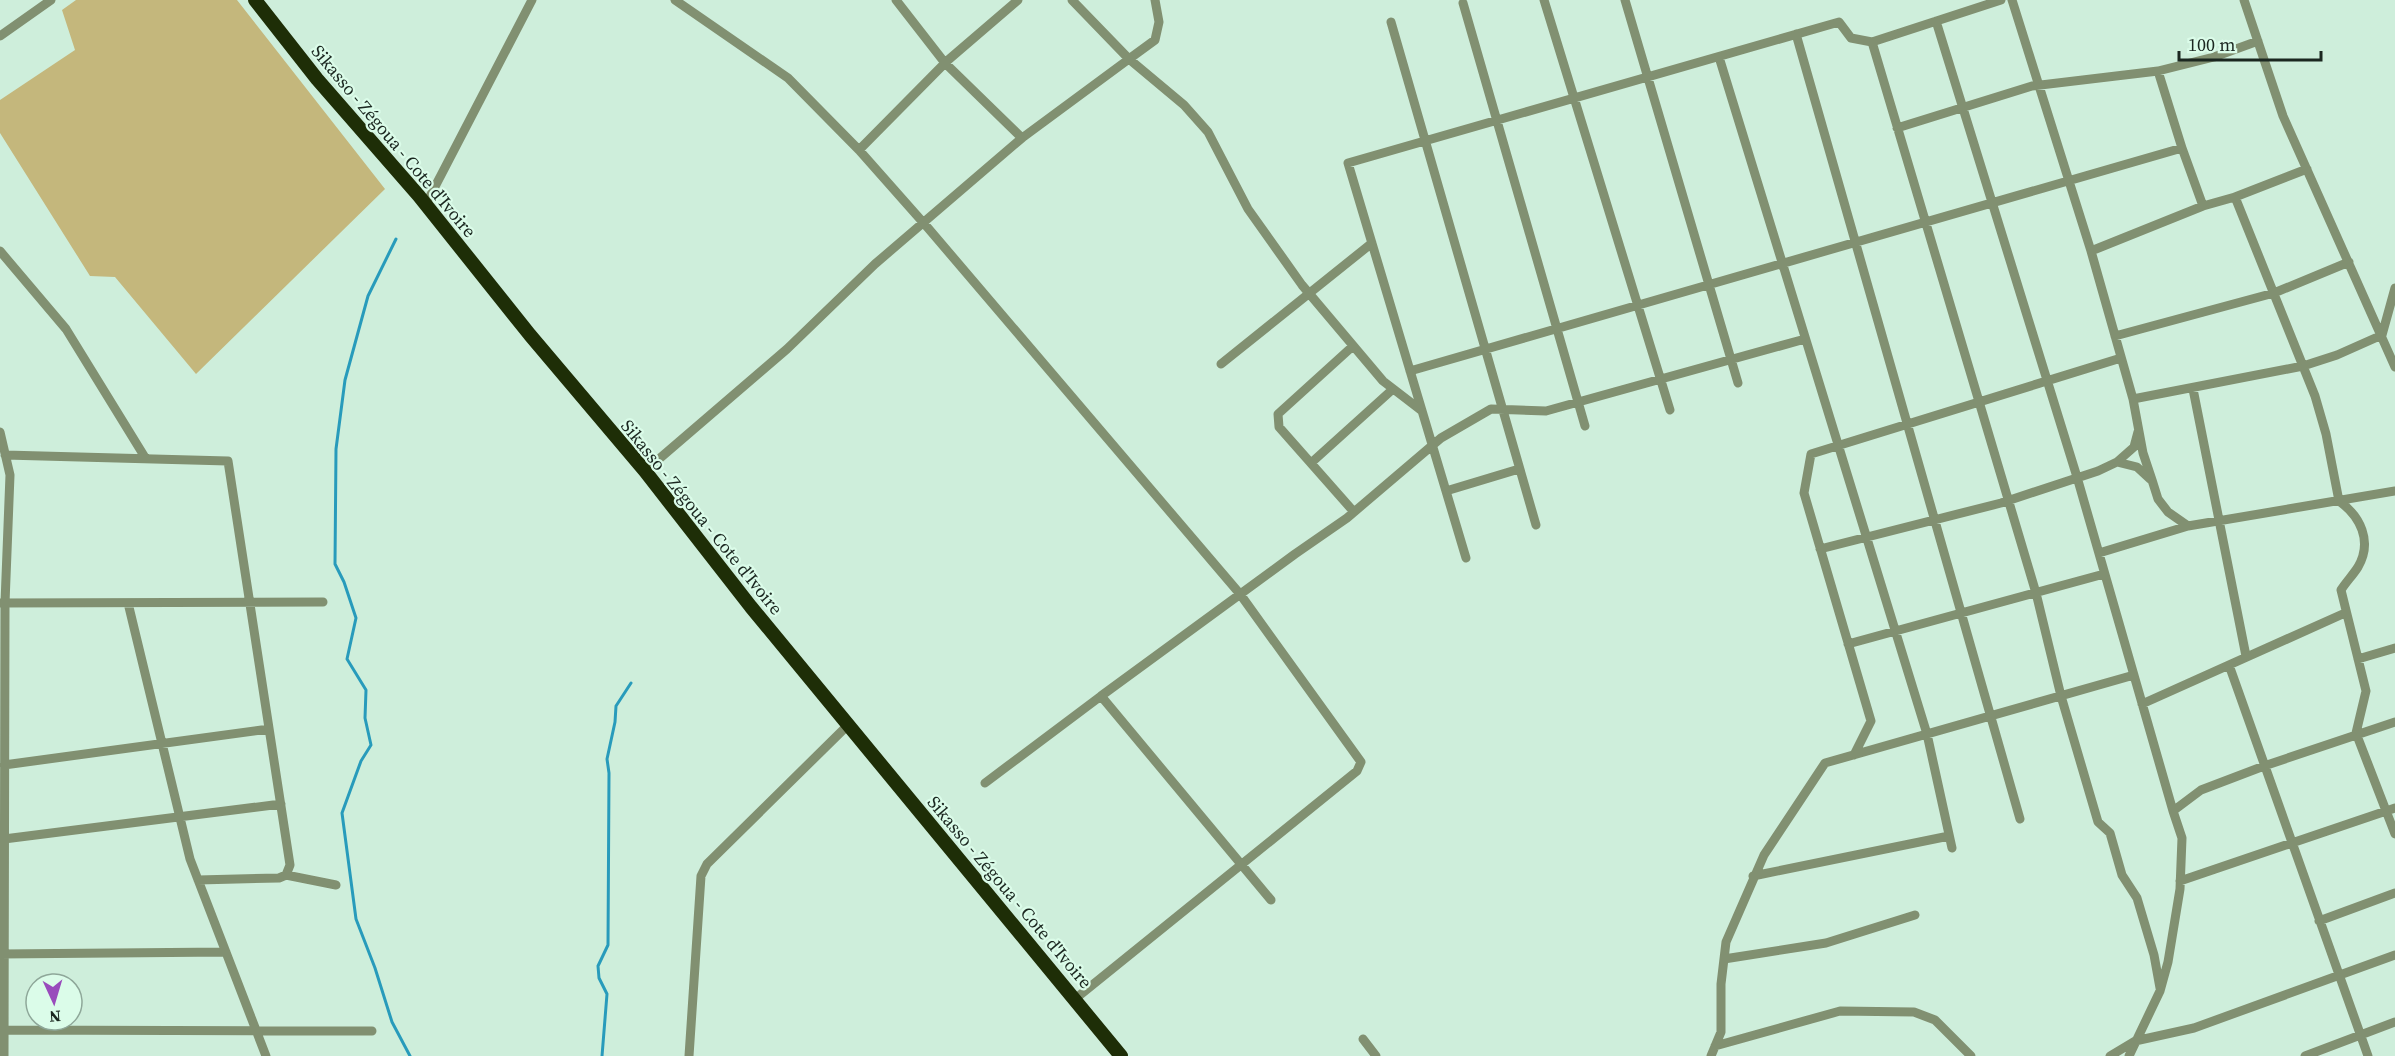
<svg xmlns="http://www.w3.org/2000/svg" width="2395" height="1056" viewBox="0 0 2395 1056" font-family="'Source Serif 4',serif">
<rect width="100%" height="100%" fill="#ceeedb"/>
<path fill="#c4b77c" d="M76 0H237L385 189 196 374 115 277 90 276 0 133V100L75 50 62 10Z"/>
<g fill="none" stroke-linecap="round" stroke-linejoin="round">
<path stroke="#289bbb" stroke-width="3" d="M396 239 368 296 345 380 336 449 335 564 344 582 356 618 347 659 366 690 365 718 371 745 361 761 342 813 356 919 375 968 392 1022 410 1056
M602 1056 607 994 599 978 598 966 608 945 609 773 607 759 615 722 616 706 631 683"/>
<path stroke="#819071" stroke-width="9" d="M675 0 788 78 859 150 928 228 1240 594 1361 762 1357 771 1075 999
M896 0 945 63 1022 138
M1072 0 1129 59 1155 40 1159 22 1155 0
M1544 0 1670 410
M1625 0 1738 383
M2012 0 2091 251 2133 399 2143 453 2152 480 2158 499 2168 512 2188 526
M2244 0 2283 116 2395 367
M1463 3 1585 426
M1936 21 2077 477 2173 811 2182 838 2180 889 2168 962 2160 991 2129 1056
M1391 22 1536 525
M1796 34 2020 819
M0 36 51 0
M1872 42 2036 593 2061 696 2098 822 2110 833 2122 875 2137 898 2154 955 2160 988
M1719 57 1927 734 1952 848
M1897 128 2032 86 2158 71
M2182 148 2203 206 2235 197 2315 396 2326 434 2339 501C2360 516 2373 541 2358 567 2353 575 2346 582 2341 590L2366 691 2356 733 2395 834
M859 150 947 61 1018 0
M2235 197 2307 169
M426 204 532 0
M0 251 66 329 146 459
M2091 251 2203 206
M2115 336 2274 293 2349 262
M1353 346 1278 414 1279 427 1354 512
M1221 364 1372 243
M1410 371 2182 148 2158 71 2214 57 2258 41
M2193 389 2246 656
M2133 399 2303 366 2337 355 2382 335 2395 288
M0 432 10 475 5 603 4 1056
M5 455 228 461 290 865 286 875
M2117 462 2137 467 2150 479
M1311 463 1393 389
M645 471 787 349 875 264 1022 138 1129 59 1184 105 1208 132 1248 209 1302 285 1383 381 1422 411
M1446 491 1519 469
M1820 549 2001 503 2098 471 2117 462 2134 447 2138 432
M2099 553 2188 526 2395 491
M1466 558 1348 163 1839 22 1851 38 1872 42 2001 0
M1 603 323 602
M128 603 190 859 266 1056
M1848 644 2104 574
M2358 659 2395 648
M2229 665 2368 1056
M2142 704 2345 613
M1854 755 1871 721 1804 493 1811 454 2121 358
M4 765 269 729
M985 783 1101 696
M2173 811 2201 790 2264 766 2395 722
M4 839 281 804
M1753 876 1949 836
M198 880 279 878 286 875 336 885
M2180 881 2395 808
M1271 900 1101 696 1295 554 1347 518 1441 438 1491 409 1546 411 1805 339
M2319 921 2395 893
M0 954 226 952
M1724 959 1826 943 1915 915
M0 1030 372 1031
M1363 1039 1376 1056
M1715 1046 1840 1011 1914 1012 1935 1020 1971 1056
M689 1056 701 876 707 864 848 725
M1711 1056 1721 1032V984L1726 942 1764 855 1825 763 2134 675
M2110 1056 2135 1041 2194 1028 2395 955
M2305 1056 2395 1022"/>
<path stroke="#1e2e07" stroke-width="14" d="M255 0 317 79 419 196 530 335 645 471 751 607 1121 1056"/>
</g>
<g text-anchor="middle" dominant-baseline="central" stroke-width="4.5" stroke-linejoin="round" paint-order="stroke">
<g font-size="18" fill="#1b2720" stroke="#dbfce9">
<text transform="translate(394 141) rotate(50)">Sikasso - Zégoua - Cote d'Ivoire</text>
<text transform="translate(702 517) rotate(51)">Sikasso - Zégoua - Cote d'Ivoire</text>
<text transform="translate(1010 892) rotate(50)">Sikasso - Zégoua - Cote d'Ivoire</text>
</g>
</g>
<g transform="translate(54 1002) rotate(176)"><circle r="28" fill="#dbfce9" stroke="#8ea799" stroke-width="1.5"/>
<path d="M0-4.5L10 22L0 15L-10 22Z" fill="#994bbc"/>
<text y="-9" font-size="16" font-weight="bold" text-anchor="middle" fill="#1b2720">N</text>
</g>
<path d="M2179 51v9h142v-9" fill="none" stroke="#1b2720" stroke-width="3"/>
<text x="2188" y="51" font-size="18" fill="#1b2720" stroke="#dbfce9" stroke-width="4.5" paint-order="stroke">100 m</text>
</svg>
